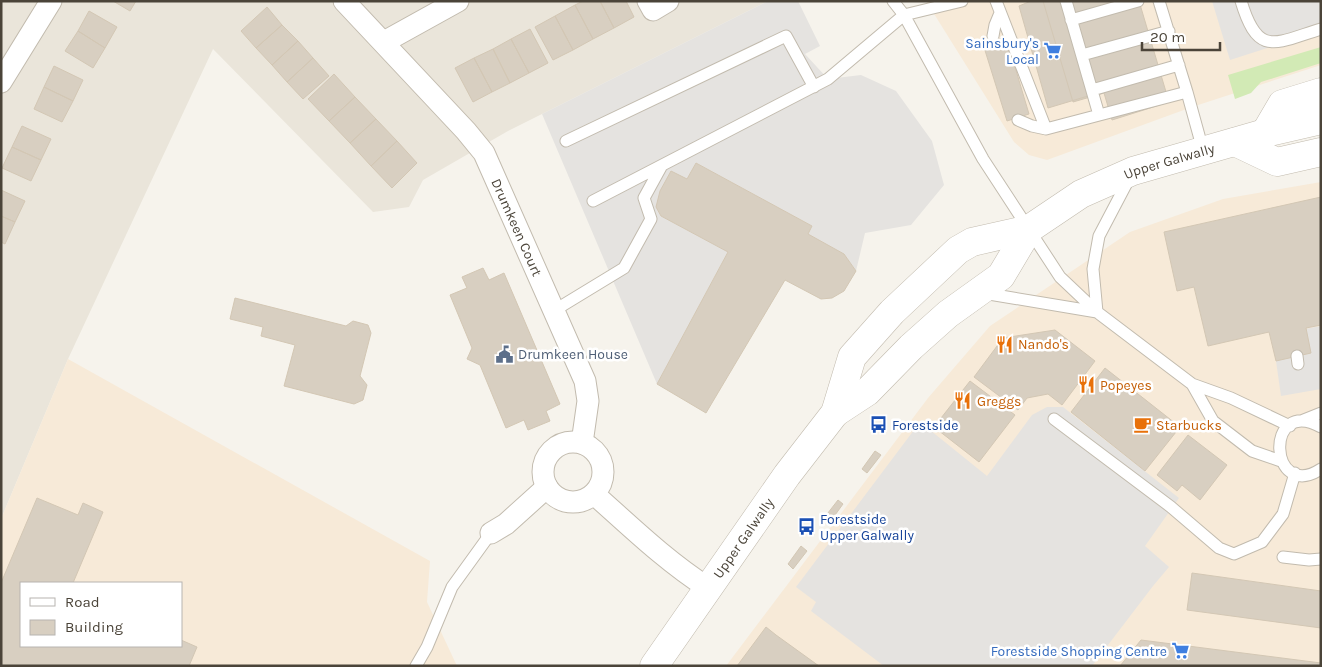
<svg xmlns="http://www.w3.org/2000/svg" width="1322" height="667" viewBox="0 0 1322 667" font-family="Karla,sans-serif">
<rect width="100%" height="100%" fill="#f6f3ec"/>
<path fill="#eae5da" d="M1 1H768L508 131 423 180 409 207 373 212 213 49 68 359 1 519Z"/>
<path fill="#f7ead8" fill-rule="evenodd" d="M926 1H1321V65L1192 107 1047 160 1029 155 1014 142Z
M1321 182V666H726L928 398 990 326 1130 232 1223 199Z
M68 359 430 561 427 602 457 666H1V519ZM21 583H181V646H21Z"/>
<path fill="#d2eab5" d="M1321 47V63L1261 82 1251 93 1235 99 1228 75Z"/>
<path fill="#e5e3e0" d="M768 1H798L820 46 805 54 828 79 861 75 896 91 932 141 944 185 911 225 865 233 856 271 844 254 808 234 812 226 696 163 687 179 656 207 661 216 728 252 657 384 542 114Z
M1212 1H1321V31L1230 60Z
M1321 326V389L1281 396 1276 361 1311 353 1305 329Z
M1047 407H1063L1179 498 1145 546 1169 567 1153 586 1092 666H884L811 611 816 602 796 587 920 422 987 476 1032 415Z"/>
<path fill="#d8cfc1" stroke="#d3c7b4" d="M113 1H136L130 11Z
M583 1H600L614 28 593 39 575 5Z
M600 1H626L634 17 614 28Z
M1031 1H1061L1088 96 1048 108 1019 6Z
M1043 1H1139L1169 102 1112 120 1104 93 1073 102Z
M575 5 593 39 573 50 555 16Z
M267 7 282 25 256 48 241 31Z
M89 11 117 27 105 48 78 31Z
M555 16 573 50 553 60 535 27Z
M282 25 298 41 272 65 256 48Z
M530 29 548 63 529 73 511 39Z
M78 31 105 48 93 68 65 51Z
M1006 37 1029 114 1007 121 983 44Z
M511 39 529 73 510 83 493 49Z
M298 41 313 58 287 82 272 65Z
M493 49 510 83 492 92 474 58Z
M313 58 329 76 303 99 287 82Z
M474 58 492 92 473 102 455 68Z
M54 66 83 80 73 101 44 87Z
M334 74 355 97 329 121 308 99Z
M44 87 73 101 62 122 34 109Z
M355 97 376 119 350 143 329 121Z
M376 119 397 141 371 166 350 143Z
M22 126 51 139 41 160 12 147Z
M397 141 417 163 392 188 371 166Z
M12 147 41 160 31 181 2 168Z
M696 163 812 226 808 234 844 254 856 271 844 291 832 298 821 299 785 280 706 413 657 384 728 252 661 216 656 207 660 191 671 171 687 179Z
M1 190 25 201 15 222 1 216Z
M1321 197V325L1306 328 1311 353 1276 361 1269 332 1208 346 1194 287 1177 291 1164 232Z
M1 216 15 222 5 244 1 242Z
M483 268 489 280 504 273 560 404 546 411 550 421 528 430 524 420 506 428 480 365 467 359 472 348 450 295 467 288 462 277Z
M235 298 346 326 353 321 368 325 371 333 360 376 367 385 363 400 354 404 284 386 295 345 261 336 263 327 230 319Z
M1055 330 1095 361 1062 405 1048 394 1027 398 1018 410 974 377 1003 338Z
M1105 368 1180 427 1145 471 1071 412Z
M970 381 1015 415 979 462 934 427Z
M1188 435 1227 465 1200 500 1182 485 1177 491 1157 475Z
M875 451 881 455 867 473 862 469Z
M37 498 78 515 83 503 103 512 73 583H21V646H181V640L197 647 189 666H1V583Z
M838 500 843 504 830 522 824 518Z
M801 546 807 551 793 569 788 564Z
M1192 573 1321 591V628L1187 610Z
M766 627 776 635 819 666H737Z
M1141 640 1321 663V666H1120Z"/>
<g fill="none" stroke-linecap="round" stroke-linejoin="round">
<defs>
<path id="service" d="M893 1 904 15 983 159 1060 277 1097 312 1192 384 1231 398 1290 426
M996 1 1046 129 1187 92 1159 1
M1066 1 1099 115
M1241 1C1258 58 1275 43 1321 29
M1071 20 1138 1
M993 36 995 25 1000 13
M1082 55 1169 31
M1092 90 1179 65
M1187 92 1203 150
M1018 120 1032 126 1046 129
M566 141 786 36 814 87
M593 201 828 79 904 15 962 1
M983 293 1097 312
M555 310 624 268 651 219 644 198 661 167
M1097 312 1093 269 1099 236 1130 177
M1297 356 1298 364
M1192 384 1213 421 1252 451 1281 461
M1054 419 1171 507 1219 548 1234 554 1262 542 1283 514 1295 473
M1301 421 1321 413
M1321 427C1263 395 1269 503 1321 469
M1283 557 1309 560 1321 559
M416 666 427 647 452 587 491 533"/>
<g id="minor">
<path id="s1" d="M344 1 466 131 484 153 585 381 588 401 582 443"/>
<path d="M648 1 653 10 668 1"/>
<path d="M384 42 458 1"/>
<path d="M1 82 51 1"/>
<circle cx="573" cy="472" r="30"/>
<path d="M594 494C631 527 666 561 708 588"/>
<path d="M491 533 506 524 547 487"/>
</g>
<g id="tertiary">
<path d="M1265 133 1282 104 1321 92"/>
<path d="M1235 142 1277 162 1321 152"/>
<path d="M835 413 867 392 911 347 948 314 1001 276 1029 229"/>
<path id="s2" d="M654 666 787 475 835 413 852 357 892 312 958 250 972 242 1029 229 1081 194 1133 171 1265 133 1321 120"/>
</g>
</defs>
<use href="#service" stroke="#c2bbae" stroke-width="13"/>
<use href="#minor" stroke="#c2bbae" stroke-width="23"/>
<use href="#tertiary" stroke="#c2bbae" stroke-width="29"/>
<use href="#service" stroke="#fff" stroke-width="11"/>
<use href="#minor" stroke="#fff" stroke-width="21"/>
<use href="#tertiary" stroke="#fff" stroke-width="28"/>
</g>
<defs>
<symbol id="supermarket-bare" viewBox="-9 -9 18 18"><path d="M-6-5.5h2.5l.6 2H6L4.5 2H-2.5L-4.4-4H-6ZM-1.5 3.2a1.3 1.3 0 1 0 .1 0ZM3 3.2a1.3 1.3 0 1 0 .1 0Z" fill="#3f7fe0" stroke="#fff" stroke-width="2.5" paint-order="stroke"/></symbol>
<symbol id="restaurant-bare" viewBox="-9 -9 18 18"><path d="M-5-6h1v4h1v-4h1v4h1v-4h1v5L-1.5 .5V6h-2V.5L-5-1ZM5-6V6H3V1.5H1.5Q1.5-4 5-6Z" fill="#e8710a" stroke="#fff" stroke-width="2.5" paint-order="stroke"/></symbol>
<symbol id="civic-bare" viewBox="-9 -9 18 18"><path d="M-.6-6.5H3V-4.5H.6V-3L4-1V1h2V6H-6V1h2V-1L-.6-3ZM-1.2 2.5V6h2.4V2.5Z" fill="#5c6f8a" stroke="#fff" stroke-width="2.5" paint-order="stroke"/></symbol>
<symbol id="bus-bare" viewBox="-9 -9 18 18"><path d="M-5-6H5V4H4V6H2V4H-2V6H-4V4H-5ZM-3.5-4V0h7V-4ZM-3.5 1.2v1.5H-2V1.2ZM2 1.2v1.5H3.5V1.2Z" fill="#1a4fb4" stroke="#fff" stroke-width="2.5" paint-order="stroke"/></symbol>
<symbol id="cafe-bare" viewBox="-9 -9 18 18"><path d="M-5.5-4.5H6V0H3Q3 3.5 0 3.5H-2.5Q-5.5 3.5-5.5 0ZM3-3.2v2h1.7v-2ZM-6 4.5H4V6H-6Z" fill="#e8710a" stroke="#fff" stroke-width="2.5" paint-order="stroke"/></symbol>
</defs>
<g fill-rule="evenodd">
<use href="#supermarket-bare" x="1040" y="38" width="25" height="25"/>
<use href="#restaurant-bare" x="992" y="332" width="25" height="25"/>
<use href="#civic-bare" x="492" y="342" width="25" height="25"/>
<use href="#restaurant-bare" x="1074" y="372" width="25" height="25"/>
<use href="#restaurant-bare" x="950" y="388" width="25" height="25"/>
<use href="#bus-bare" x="866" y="412" width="25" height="25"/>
<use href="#cafe-bare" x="1130" y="412" width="25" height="25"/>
<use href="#bus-bare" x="794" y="514" width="25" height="25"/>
<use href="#supermarket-bare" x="1168" y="638" width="25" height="25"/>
</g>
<g text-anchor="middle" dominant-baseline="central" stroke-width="5" stroke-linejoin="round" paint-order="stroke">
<g font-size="14" fill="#366cbe" stroke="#fff" text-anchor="end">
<text x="1039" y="43">Sainsbury's<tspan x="1039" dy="16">Local</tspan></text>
<text x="1167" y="651">Forestside Shopping Centre</text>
</g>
<g font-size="14" fill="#4b4439" stroke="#fff">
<text stroke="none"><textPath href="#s2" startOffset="752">Upper Galwally</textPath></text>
<text stroke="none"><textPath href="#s1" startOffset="288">Drumkeen Court</textPath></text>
<text stroke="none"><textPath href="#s2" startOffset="156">Upper Galwally</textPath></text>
</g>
<g font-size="14" fill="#c56008" stroke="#fff" text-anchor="start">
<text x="1018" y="344">Nando's</text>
<text x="1100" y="385">Popeyes</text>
<text x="977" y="401">Greggs</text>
<text x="1156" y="425">Starbucks</text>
</g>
<g font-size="14" fill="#4e5e75" stroke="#fff" text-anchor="start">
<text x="518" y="354">Drumkeen House</text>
</g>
<g font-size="14" fill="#164399" stroke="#fff" text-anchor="start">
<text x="892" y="425">Forestside</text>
<text x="820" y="519">Forestside<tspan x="820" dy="16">Upper Galwally</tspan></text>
</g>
</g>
<rect width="1322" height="667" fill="none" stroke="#4b4439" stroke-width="5"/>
<rect x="20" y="582" width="162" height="65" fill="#ffffff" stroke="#b7b4b0"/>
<rect x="30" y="598" width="25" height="8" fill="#ffffff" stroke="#b7b4b0"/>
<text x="65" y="607" font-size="15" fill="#4b4439">Road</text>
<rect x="30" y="620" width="25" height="15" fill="#d8cfc1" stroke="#b7b4b0"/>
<text x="65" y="632" font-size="15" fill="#4b4439">Building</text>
<path d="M1142 42v8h78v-8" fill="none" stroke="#4b4439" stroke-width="2.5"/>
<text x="1150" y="42" font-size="15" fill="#4b4439" stroke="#ffffff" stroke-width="4" paint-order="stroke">20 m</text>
</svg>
